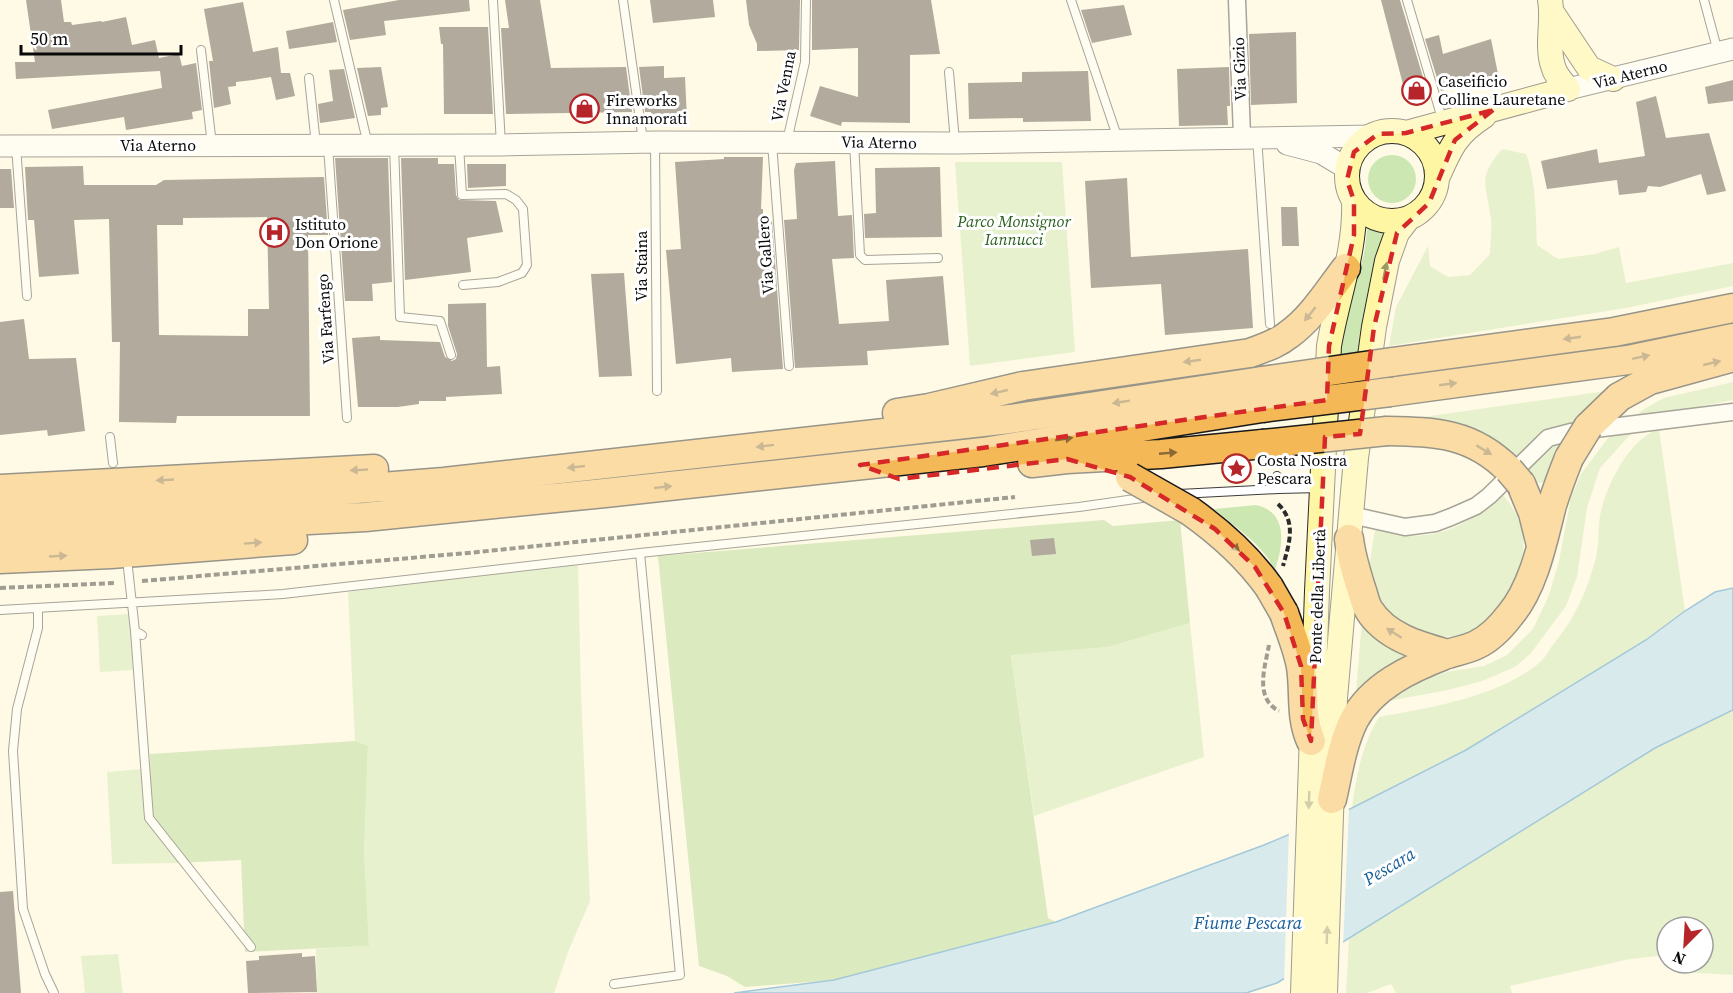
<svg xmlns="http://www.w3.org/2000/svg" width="1733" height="993" viewBox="0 0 1733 993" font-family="'Source Serif 4',serif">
<rect width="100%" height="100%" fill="#fffae6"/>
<path fill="#cde7b2" d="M1502 149 1526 154C1536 178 1536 219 1537 245L1558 259 1595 254 1619 247 1626 283 1733 263V286L1626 308 1389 346 1396 307 1428 246 1430 266 1448 277 1470 275 1490 254C1490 243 1492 231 1491 220 1487 185 1476 179 1502 149Z
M1368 179a24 24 0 1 1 48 0a24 24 0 1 1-48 0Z
M955 162H1062L1075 352 970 366Z
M1368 224 1379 230H1391L1382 245 1356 359 1340 361 1344 318 1364 254Z
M1733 382V400L1662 414 1629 436 1600 468 1587 508 1577 577 1566 606 1531 653 1515 667 1482 681 1448 690 1383 702 1414 682 1451 671 1484 666 1507 655 1533 629 1549 595 1559 561 1571 497 1581 474 1608 438 1644 409 1664 398Z
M1613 390 1564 440 1543 483 1525 482 1388 422Z
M1659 429 1685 611 1646 640 1466 750 1352 808C1356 776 1362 745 1379 717 1430 708 1497 697 1538 664 1544 659 1548 652 1552 646 1575 618 1587 592 1596 557 1600 541 1597 523 1602 507 1610 479 1630 439 1659 429Z
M1503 495C1534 530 1528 572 1499 607 1494 612 1490 620 1484 624 1458 644 1423 638 1398 620 1385 610 1374 602 1371 585 1367 567 1373 544 1376 525 1392 540 1427 537 1448 530 1468 523 1486 507 1503 495Z
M1256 505C1289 512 1283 546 1275 570 1263 545 1235 527 1214 509Z
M578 563 581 693 590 901 568 952 554 993H308L317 992 316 949 369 946 364 852 368 747 355 741 348 592Z
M130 614 133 670 100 672 97 616Z
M1362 620C1378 640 1393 652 1419 658L1355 704Z
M1190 623 1204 757 1034 816 1011 654 1108 647Z
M1733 710V975L1682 972 1679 963H1703V927H1667V955L1630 959 1510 986 1512 993H1396L1391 984 1367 993H1346L1349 939 1655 748Z
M141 769H150L152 821 177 863 112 864 107 772Z
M118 954 123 993H85L81 956Z"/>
<path fill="#b0d791" d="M1104 520 1113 526 1180 520 1190 623 1108 647 1011 655 1048 918 1056 922 834 980 745 987 727 976 699 966 658 556Z
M355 741 368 746 364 852 369 946 245 952 241 860 177 863 152 821 150 754Z"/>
<path fill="#acd8f5" stroke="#348ccb" stroke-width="1.5" d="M1733 588V710L1655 748 1277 983 1246 993H734L834 980 1056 922 1264 845 1352 808 1466 750 1646 640 1685 611 1715 592Z"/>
<path fill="#fffae6" d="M1349 806 1343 946 1284 983 1289 831Z"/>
<path fill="#524b46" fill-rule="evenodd" d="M26 0H61L64 22H71L72 25 101 21 102 22 126 17 132 45 155 40 159 58 179 54 182 66 196 63 202 110 192 112 193 119 126 130 124 117 52 129 48 110 162 88 160 71 16 79 15 62H35Z
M399 0H469L470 11 384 21 386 35 350 40 343 10Z
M505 0H540L551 68 626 67 632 112 506 114 501 28H509Z
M650 0H713L715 17 653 23Z
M746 0H800L799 50 757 51V44L749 25Z
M812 0H931L940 54 910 55V123L842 122 841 126 810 116 820 86 858 97V48L812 50Z
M1381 0H1400L1428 94 1406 96Z
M243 2 253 52 278 47 281 73H290L295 96 276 100 271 77 253 80 236 82V86L228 87 231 104 214 108 209 61H213L204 9Z
M1124 5 1132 35 1092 43 1081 10Z
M333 22 337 42 289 49 286 31Z
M439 27H488L493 114H444L443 44H441Z
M1296 32 1297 103 1251 105 1249 34Z
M1439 35 1443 54 1491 39 1498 74 1441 91 1425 39Z
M664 66V78L685 77 687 119 651 121V112H645L639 67Z
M381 67 388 107 381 108V115L368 116 357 68Z
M1229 67 1230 106H1227L1228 125 1179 126 1177 69Z
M344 69 355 118 320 123 318 104 333 101 329 70Z
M1088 71 1091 121 1023 122V118L969 119 968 83 1022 82V72Z
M1733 80V101L1708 104 1705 87Z
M1656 96 1666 138 1709 133 1726 191 1707 195 1701 174 1660 187 1648 186 1646 192 1619 195 1617 180 1547 189 1541 161 1597 149 1599 163 1645 156 1636 102Z
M724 157H763L761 209H763V222L772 221 783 369 732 372 731 358 676 364 666 250 681 249 675 162 724 159Z
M335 158H388L392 282 372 284 373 301H345Z
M401 158H438V164H454L456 195 459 200 496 201 503 232 467 238 471 272 405 280Z
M835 161 838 216 852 215 854 258 832 259 839 324 889 321 886 280 943 276 949 345 867 351 868 365 795 368 784 220 797 219 794 170 796 163Z
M467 164H506V186L468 188Z
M83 166 84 185H156L164 180 324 177 328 235H308L310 416H177L176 423 119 422 120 342H112L109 219 74 220 79 274 39 277 34 220H28L25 167ZM267 217 269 309H248V336L159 335 157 225H183V218Z
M940 167 942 237 865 238 864 214 876 213 875 168Z
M0 169H11L14 208H0Z
M1127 178 1131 257 1248 249 1253 328 1165 335 1161 284 1091 288 1085 181Z
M1281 207H1297L1299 246H1282Z
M624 273 632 376 599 377 591 274Z
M486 303 487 367 500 366 502 394 446 397V401H419V404L398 407H358L352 338 380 336V340L440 342 445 357 452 361 456 359 457 354 448 326V304Z
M24 319 29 359 76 358 85 431 48 436 47 430 0 435V322Z
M1054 538 1056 554 1032 556 1030 540Z
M13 891 21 993H0V892Z
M302 953V957L315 956 317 992 248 993 246 961 259 960V956Z"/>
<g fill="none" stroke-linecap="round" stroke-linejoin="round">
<defs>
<path id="service" d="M334 0 368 145
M493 0 501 145
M623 0 643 141
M1071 0 1118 139
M1407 0 1443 122
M1704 0 1718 52
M201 50 212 145
M949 72 955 142
M309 78 316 145
M1257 137 1270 324
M787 141 805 62 806 0
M655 142 657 391
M854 142 860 255 865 260 938 258
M772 143 789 366
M394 145 400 317 440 321 451 355
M459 145 462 195 506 194 516 200 523 209 527 265 522 273 498 282 463 285
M16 146 27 296
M328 146 347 418
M110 437 113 463
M1277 476 1278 489 1321 488
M1179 494 1278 489
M128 568 135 631 142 635
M38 608V628L17 709 13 751 23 909 45 974 54 993
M0 610 283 594 640 553 1079 507 1149 497
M135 631 149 818 251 947
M614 984 680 975 640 553"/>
<path id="minor" d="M1237 0 1242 137
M1351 515 1405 527 1435 523 1451 517 1476 506 1489 496 1548 438 1571 432 1733 412"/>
<path id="tertiary" d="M1568 89 1733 49
M1287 144 1321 153 1348 169
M0 146 501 145 655 142 955 143 1373 136"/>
<path id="secondary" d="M1550 0C1554 21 1546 45 1553 66 1555 75 1562 82 1568 89
M1553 14 1589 68 1613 79
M1347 176a45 45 0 1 1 90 0a45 45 0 1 1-90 0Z
M1406 133 1568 89
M1438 176C1451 147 1456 134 1484 116
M1303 993 1317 591 1329 346C1337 298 1356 251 1354 201
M1325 993 1335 698 1356 458 1374 327 1387 261 1397 233 1407 220"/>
<path id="trunk" d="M1392 362 1614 332 1733 308
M1390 392 1628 360 1733 338
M897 413 929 408 1023 386 1250 353C1263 348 1277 344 1288 335 1312 318 1329 290 1346 268
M1588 427 1619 397 1650 380 1730 358 1733 356
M1387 431C1437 432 1472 433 1509 470
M1032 463 1067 459 1161 454 1263 444
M1521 484 1533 513 1541 545
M0 489 374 469
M1190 511C1221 533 1247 556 1269 587
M0 512 307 493 444 482 1010 419 1262 381
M0 537 365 517 605 493 983 452 1262 408
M1349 539C1351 556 1356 572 1361 588 1364 596 1365 604 1369 610 1386 637 1419 646 1448 654
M0 559 111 554 293 540
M1284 613C1290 631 1298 649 1301 667 1305 693 1300 717 1311 741
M1332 799C1338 773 1342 744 1354 720 1372 686 1411 668 1445 655 1455 651 1466 650 1476 645 1489 639 1501 627 1510 615 1534 587 1543 540 1552 505 1557 489 1563 473 1569 458"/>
</defs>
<use href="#service" stroke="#3c3c3c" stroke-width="10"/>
<use href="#minor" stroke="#3c3c3c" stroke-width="19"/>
<use href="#tertiary" stroke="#3c3c3c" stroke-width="23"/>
<use href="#secondary" stroke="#2b2b2b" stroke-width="26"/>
<use href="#trunk" stroke="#1a1a1a" stroke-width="31"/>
<path stroke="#2b2b2b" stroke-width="4" stroke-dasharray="6 3" stroke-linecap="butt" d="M1278 504C1297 522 1289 544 1283 566
M142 581 468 553 1015 497
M0 588 116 583
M1269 645C1265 667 1254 698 1279 711"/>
<use href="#service" stroke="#fff" stroke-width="8"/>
<use href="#minor" stroke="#fff" stroke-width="16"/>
<use href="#tertiary" stroke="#fff" stroke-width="21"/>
<use href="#secondary" stroke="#fef6a2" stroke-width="24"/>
<use href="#trunk" stroke="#f5b857" stroke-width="28"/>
<defs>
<path id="trunk-bridge" d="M1262 381 1392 362
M1262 408 1390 392
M1263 444 1387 431
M1569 458 1588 427
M1509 470 1521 484
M1130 477 1190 511
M1269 587 1284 613"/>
</defs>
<use href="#trunk-bridge" stroke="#1a1a1a" stroke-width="31" stroke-linecap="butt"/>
<use href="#trunk-bridge" stroke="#f5b857" stroke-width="28"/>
</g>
<defs><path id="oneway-solid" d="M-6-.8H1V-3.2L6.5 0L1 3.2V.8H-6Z" transform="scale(1.5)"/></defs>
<g fill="#9c9765">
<use href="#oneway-solid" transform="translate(1385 271) rotate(-79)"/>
<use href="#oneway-solid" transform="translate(1309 800) rotate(92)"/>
<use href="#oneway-solid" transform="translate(1327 935) rotate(-88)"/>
</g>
<g fill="#8b6934">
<use href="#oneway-solid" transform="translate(1310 314) rotate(129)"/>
<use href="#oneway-solid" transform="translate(1572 338) rotate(172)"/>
<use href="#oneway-solid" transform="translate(1641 357) rotate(-12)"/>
<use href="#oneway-solid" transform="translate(1192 361) rotate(172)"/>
<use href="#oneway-solid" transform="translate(1712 363) rotate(-13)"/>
<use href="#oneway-solid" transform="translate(1448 384) rotate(-8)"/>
<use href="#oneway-solid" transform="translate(999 392) rotate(167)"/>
<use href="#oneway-solid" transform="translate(1121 402) rotate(171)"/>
<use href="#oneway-solid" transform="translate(1064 439) rotate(-9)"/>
<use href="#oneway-solid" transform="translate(765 446) rotate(173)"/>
<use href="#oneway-solid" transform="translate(1484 450) rotate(31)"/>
<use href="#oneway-solid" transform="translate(1168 453) rotate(-5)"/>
<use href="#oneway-solid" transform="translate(576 467) rotate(174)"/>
<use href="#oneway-solid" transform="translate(359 470) rotate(177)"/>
<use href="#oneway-solid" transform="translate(165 480) rotate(177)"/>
<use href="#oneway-solid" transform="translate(663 487) rotate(-6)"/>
<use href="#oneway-solid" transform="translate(253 543) rotate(-4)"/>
<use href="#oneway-solid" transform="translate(1233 545) rotate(43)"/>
<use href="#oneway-solid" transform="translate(58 556) rotate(-3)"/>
<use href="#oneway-solid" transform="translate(1394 633) rotate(-148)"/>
</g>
<path d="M0 0H1733V993H0ZM1493 110 1455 140 1429 203 1397 233 1374 327 1360 434 1325 437 1311 741 1303 719 1301 666 1284 613 1255 567 1215 529 1130 477 1067 459 899 479 860 465 1327 400 1329 346 1354 235V201L1347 180 1354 152 1378 134 1406 133Z" fill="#fffae6" fill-opacity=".55" fill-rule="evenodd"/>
<path fill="none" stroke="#d62828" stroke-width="4.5" stroke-dasharray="12 8" stroke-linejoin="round" d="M1493 110 1455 140 1429 203 1397 233 1374 327 1360 434 1325 437 1311 741 1303 719 1301 666 1284 613 1255 567 1215 529 1130 477 1067 459 899 479 860 465 1327 400 1329 346 1354 235V201L1347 180 1354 152 1378 134 1406 133Z"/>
<defs>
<symbol id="shop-ring" viewBox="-11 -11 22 22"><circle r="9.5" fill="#fff" stroke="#b62529" stroke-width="1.5"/><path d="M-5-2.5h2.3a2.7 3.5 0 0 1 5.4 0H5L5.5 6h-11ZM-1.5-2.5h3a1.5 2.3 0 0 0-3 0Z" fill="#b62529"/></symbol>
<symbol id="hospital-ring" viewBox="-11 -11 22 22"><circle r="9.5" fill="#fff" stroke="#b62529" stroke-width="1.5"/><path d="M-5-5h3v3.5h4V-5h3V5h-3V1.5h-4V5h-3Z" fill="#b62529"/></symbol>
<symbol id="sight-ring" viewBox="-11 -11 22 22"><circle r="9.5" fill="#fff" stroke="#b62529" stroke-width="1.5"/><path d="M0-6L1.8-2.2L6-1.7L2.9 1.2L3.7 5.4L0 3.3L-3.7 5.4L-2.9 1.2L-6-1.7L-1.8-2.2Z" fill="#b62529"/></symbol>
</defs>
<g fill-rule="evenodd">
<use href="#shop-ring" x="1400" y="74" width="33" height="33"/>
<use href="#shop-ring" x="568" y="92" width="33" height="33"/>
<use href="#hospital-ring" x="258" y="216" width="33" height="33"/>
<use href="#sight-ring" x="1220" y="452" width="33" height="33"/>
</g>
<g text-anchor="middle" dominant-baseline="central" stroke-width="6" stroke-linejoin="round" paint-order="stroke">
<g font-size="16" fill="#090909" stroke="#fff">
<text transform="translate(1239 69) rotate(-92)">Via Gizio</text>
<text transform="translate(1630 74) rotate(-14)">Via Aterno</text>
<text transform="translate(783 86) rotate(-79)">Via Venna</text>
<text transform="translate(879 142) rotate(1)">Via Aterno</text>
<text x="158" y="145">Via Aterno</text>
<text transform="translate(765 255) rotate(-94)">Via Gallero</text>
<text transform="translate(641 266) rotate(-90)">Via Staina</text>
<text transform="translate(325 319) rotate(-94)">Via Farfengo</text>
<text transform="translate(1317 596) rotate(-88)">Ponte della Libertà</text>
</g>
<g font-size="16" fill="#090909" stroke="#fff" text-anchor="start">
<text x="1438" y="81">Caseificio<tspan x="1438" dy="18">Colline Lauretane</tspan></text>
<text x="606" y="100">Fireworks<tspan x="606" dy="18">Innamorati</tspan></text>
<text x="295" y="224">Istituto<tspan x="295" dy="18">Don Orione</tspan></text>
<text x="1257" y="460">Costa Nostra<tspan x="1257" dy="18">Pescara</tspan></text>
</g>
<g font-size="16" font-style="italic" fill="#295f1c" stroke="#fff">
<text x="1014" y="221">Parco Monsignor<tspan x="1014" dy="18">Iannucci</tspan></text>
</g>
<g font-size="18" font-style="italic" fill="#165d98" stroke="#fff">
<text transform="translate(1389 866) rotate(-31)">Pescara</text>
<text x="1248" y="922">Fiume Pescara</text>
</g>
</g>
<g transform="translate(1685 945) rotate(204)"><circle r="28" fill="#ffffff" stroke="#9d9d9d" stroke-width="1.5"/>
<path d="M0-4.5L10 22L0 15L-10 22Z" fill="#b62529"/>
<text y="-9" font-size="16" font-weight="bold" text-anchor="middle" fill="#090909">N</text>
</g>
<path d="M21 45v9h160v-9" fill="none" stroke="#090909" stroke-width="3"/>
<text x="30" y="45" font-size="18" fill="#090909" stroke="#ffffff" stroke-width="4.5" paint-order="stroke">50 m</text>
</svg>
